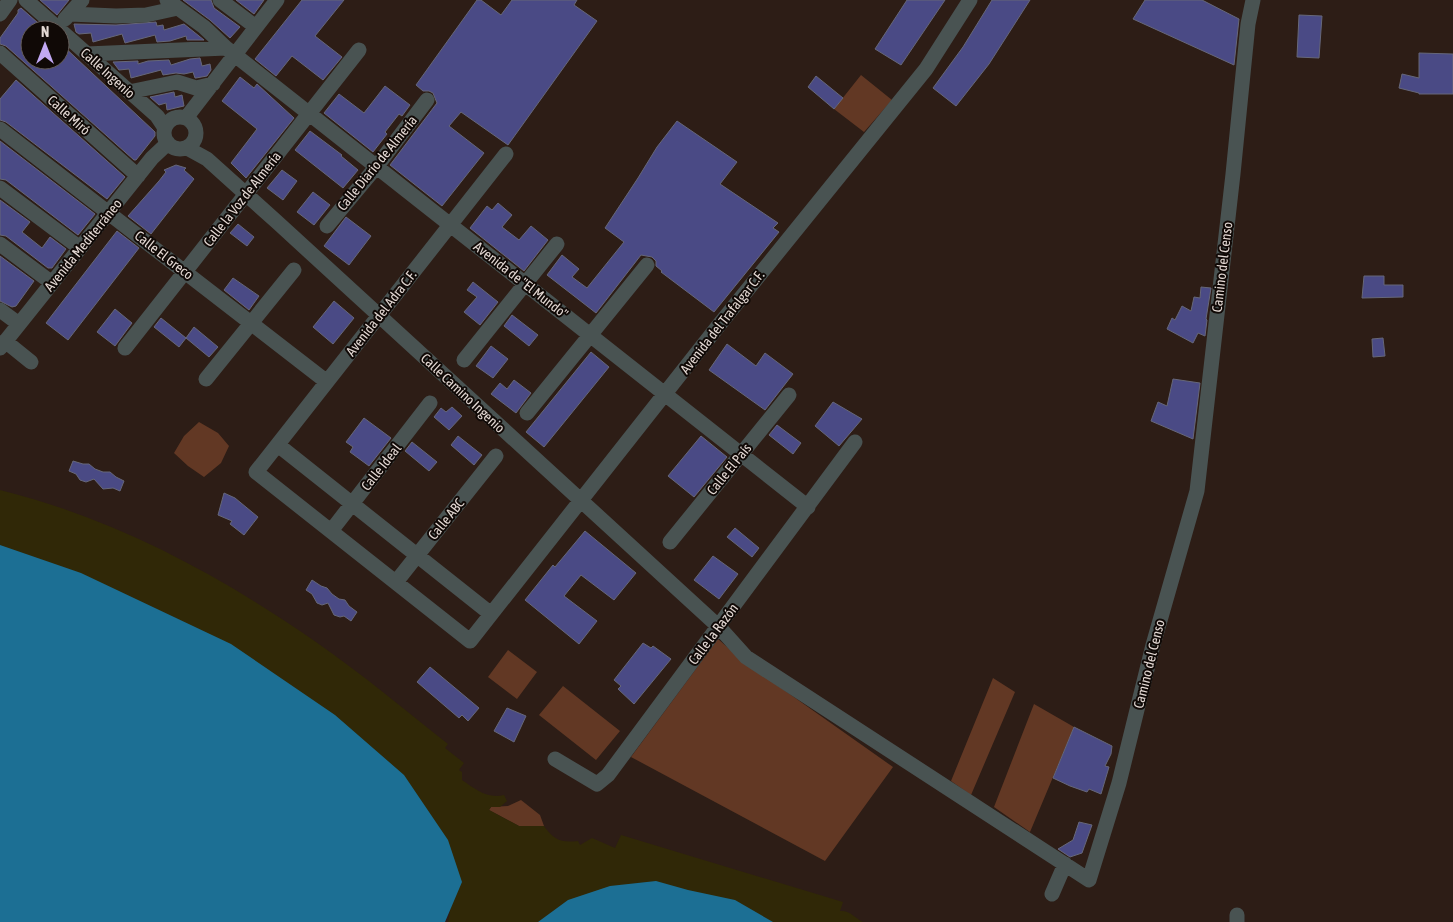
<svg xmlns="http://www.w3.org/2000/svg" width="1453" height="922" viewBox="0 0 1453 922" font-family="'Asap Condensed',sans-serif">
<rect width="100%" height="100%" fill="#2d1d16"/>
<path fill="#623824" d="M861 75 892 100 864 132 834 109Z
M199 422 218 433 229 446 221 463 204 477 188 466 174 453 184 436Z
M718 639 743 661 893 767 825 861 631 757Z
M508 650 537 672 517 699 488 677Z
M993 678 1015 692 971 795 951 781Z
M563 686 620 731 596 760 539 715Z
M1034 704 1074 727 1030 832 994 807Z
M521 800 540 815 544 826H519L489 810 491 807 508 806Z"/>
<path fill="#302807" d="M0 490C114 518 220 575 316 642 362 674 405 710 448 744L445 748 464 763 459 770 462 772V780C475 789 487 799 504 795L507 801 500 807H491L489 810 491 811 519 826H544C554 840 561 843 578 841L580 845 592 838 615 848 621 835 843 902 840 911C850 910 855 918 863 922H448L454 890 0 552Z"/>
<path fill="#1c6f94" d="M0 545 81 573 231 644 335 715 404 775 448 840 462 882 445 922H0Z
M656 881 688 890 735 900 773 922H538L568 900 610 886Z"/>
<path fill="#4a4a85" stroke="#666779" d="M40 0H69L57 15Z
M183 0H211L214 8 240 27 230 38 210 20Z
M236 0H264L254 14Z
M302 0H344L315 36 342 57 323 80 292 56 276 76 255 59Z
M477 0H481L501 15 512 0H577L574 5 597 21 508 145 461 112 449 126 484 153 442 206 390 165 437 103 433 93 429 91H423L416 85Z
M907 0H945L901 65 875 49Z
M992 0H1030L989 64 956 106 933 88 963 47Z
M1145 0H1202L1239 19 1234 65 1133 19Z
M21 8 46 30H30V60H60V43L155 132V136L136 160H134L6 46 0 44V38L18 13V10Z
M1299 15 1322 16 1319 58 1297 57Z
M156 22 157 26 163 25 164 30 184 24 204 40H187L186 36 170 41 157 42 155 35 125 43 122 34 93 42 91 33 79 34 76 32 74 24 116 25Z
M1419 53 1453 54V94H1419V93L1399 88 1402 74 1419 78Z
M200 58 202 66 210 64 211 70 207 76 196 78H195L193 72 184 74 176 73 163 75 161 70 131 78 129 69 119 70 113 62 138 61V64L148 61 169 60 171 65 190 59Z
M816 76 843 98 834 109 808 87Z
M240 77 254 88 257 84 294 118 246 178 231 163 257 129 222 101Z
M16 80 125 177 107 199 6 122 0 120V99Z
M385 86 410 105 402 116 399 114 385 132 387 134 373 152 324 113 339 94 364 113Z
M174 92 175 97 182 95 184 106 167 110 166 103 159 105 150 97Z
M677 121 737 162 720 184 778 223 773 228 779 232 714 312 661 272 662 271 656 266V261L652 257 641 255 596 313 547 275 562 255 579 269 572 277 587 288 624 242 605 228 638 178 657 147Z
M310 131 342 155 341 156 358 170 343 188 295 150Z
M0 141 95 214 78 235 6 180 0 179Z
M176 165 186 168 184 170 194 179 151 234 128 216 159 181 166 172 164 170Z
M282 170 297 181 283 200 267 188Z
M313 192 330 205 314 225 297 212Z
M0 200 30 222 22 232 42 248 50 237 66 249 52 268H48L6 236 0 235Z
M498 203 512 215 502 227 519 240 531 226 548 240 524 271 470 228 487 206 492 210Z
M346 217 371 236 349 265 324 246Z
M238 224 254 237 247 246 230 233Z
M117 231 139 248 68 340 46 323Z
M0 256 34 281 16 306 12 307 0 301Z
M1364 276H1384V285H1403V297L1362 298Z
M233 278 259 296 249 310 224 290Z
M473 282 498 302 480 325 464 312 477 297 467 290Z
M1201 287 1211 288 1206 319 1207 320 1205 336 1198 333 1193 343 1167 329 1172 318 1175 320 1182 306 1191 311 1194 297 1200 298Z
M334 301 354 318 333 344 313 327Z
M115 309 132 323 115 346 97 332Z
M512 315 538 335 529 346 504 326Z
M161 318 186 338 179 347 154 327Z
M194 327 218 347 209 357 186 338Z
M1383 338 1385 356 1373 357 1372 339Z
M727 344 756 366 765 353 793 374 765 410 709 370Z
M491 346 508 359 493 378 476 366Z
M591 352 609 367 544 447 526 432Z
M1173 379 1200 383 1193 439 1151 421 1158 402 1167 406Z
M514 380 531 393 516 413 491 394 500 383 507 389Z
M833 402 862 419 839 446 815 426Z
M452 407 462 416 449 430 434 417 441 408 446 412Z
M364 418 391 438 369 466 350 452 353 447 346 442Z
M777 425 801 443 793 454 769 435Z
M458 436 482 455 474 465 451 445Z
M701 436 727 457 694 497 668 476Z
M412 442 437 462 429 471 405 451Z
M73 461 83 464H89L95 469 103 472H110L116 477 124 481 120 491 113 488 103 489 94 479 86 482 80 480 76 474 69 471Z
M224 493 235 498 258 517 244 535 230 524 232 521 218 515Z
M735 528 759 548 752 557 727 537Z
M585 531 636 573 614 600 581 575 564 596 597 621 579 644 525 600 553 565 555 567Z
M713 556 738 574 719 599 694 580Z
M312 580 321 586 327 588 332 594 339 599 345 600 349 606 357 612 351 621 344 616 340 617 334 615 328 603 322 605 317 603 312 594 306 590Z
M643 643 651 648 653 646 671 659 634 704 618 689 621 686 614 680Z
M430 667 479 708 468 721 462 715 459 718 417 682Z
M507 708 526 716 514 742 494 731Z
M1074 727 1112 746 1111 754 1105 766 1109 767 1101 794 1089 789 1087 792 1070 786 1053 778Z
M1079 822 1092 825 1082 853 1070 857 1058 849 1073 840Z"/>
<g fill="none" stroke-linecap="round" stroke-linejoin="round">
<path stroke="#495352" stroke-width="15" d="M26 0 60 30
M167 0 204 27 226 48 808 507
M220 0 256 27
M0 14 10 0
M70 14 116 16 146 15 178 8
M65 19 82 0
M60 30 157 116 165 128
M0 53 138 176
M87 54 226 48
M129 92 177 82 196 88 213 84
M164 133a16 16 0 1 1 32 0a16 16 0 1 1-32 0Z
M186 118 277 0
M0 129 327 382
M187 148 207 159 277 222 719 627 746 657 1089 880 1119 783 1153 645 1197 491 1233 174 1248 24 1253 0
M506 154 256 472 470 641 719 325 926 69 970 0
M0 188 80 248
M327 226 377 166 427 100
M0 244 52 283
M0 310 19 324
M5 341 31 362
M0 348 152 158 168 143
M125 348 359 50
M464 360 557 244
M206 379 294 270
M527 413 647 265
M278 445 491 614
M331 531 430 403
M670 542 789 395
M396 582 496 456
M555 759 597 784 608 775 855 442
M1052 894 1065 864
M1237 915V922"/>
</g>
<g text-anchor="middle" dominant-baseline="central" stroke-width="4" stroke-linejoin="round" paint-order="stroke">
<g font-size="14" fill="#e3d8d3" stroke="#100906">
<text transform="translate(108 73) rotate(42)">Calle Ingenio</text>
<text transform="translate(69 115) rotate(42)">Calle Miró</text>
<text transform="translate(377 163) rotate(-51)">Calle Diario de Almería</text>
<text transform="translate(242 199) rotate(-52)">Calle la Voz de Almería</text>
<text transform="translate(83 245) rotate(-51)">Avenida Mediterráneo</text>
<text transform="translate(164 255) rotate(38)">Calle El Greco</text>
<text transform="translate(1222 267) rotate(-83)">Camino del Censo</text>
<text transform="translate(521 280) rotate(38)">Avenida de "El Mundo"</text>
<text transform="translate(381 313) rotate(-52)">Avenida del Adra C.F.</text>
<text transform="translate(722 322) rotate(-52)">Avenida del Trafalgar C.F.</text>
<text transform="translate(463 393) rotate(43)">Calle Camino Ingenio</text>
<text transform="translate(381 467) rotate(-52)">Calle Ideal</text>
<text transform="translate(729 469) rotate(-51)">Calle El País</text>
<text transform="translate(446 519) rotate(-51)">Calle ABC</text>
<text transform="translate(713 634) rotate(-53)">Calle la Razón</text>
<text transform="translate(1149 664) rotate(-76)">Camino del Censo</text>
</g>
</g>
<g transform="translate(45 45)"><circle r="24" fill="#100906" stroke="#645c58"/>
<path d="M0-4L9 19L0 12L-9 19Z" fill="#c1a8f3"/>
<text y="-8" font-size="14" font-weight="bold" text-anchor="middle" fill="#e3d8d3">N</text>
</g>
</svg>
